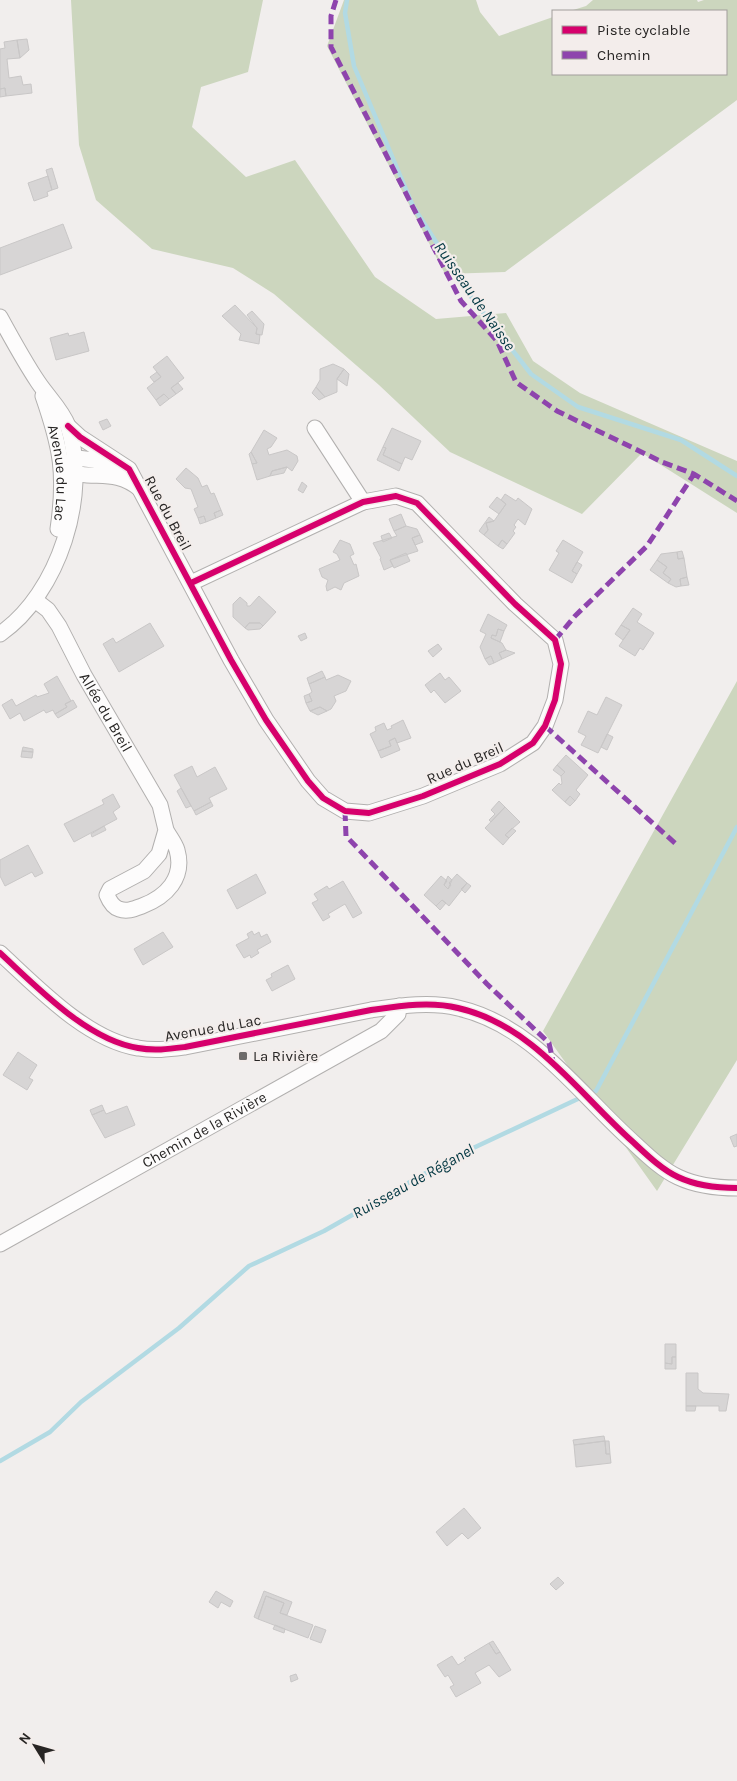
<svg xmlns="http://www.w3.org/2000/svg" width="737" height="1781" viewBox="0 0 737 1781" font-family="Karla,sans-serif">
<rect width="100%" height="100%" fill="#f1eeed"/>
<path fill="#ccd6be" d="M71 0H263L248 72 201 87 192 127 246 177 295 160 375 277 436 319 506 313 533 361 580 393 737 461V513L642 453 582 514 450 452 379 385 274 294 233 268 152 249 96 200 79 145Z
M344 0H476L480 12 499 36 553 17V74H726V11H570L586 6 593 0H697L698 2 704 0H737V100L505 272 445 274 327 46Z
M737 681V1060L657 1191 543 1031Z"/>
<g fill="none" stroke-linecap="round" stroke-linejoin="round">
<path stroke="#b2dae3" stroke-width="4.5" d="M347 0 345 13 354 66 413 206 472 298 531 374 578 407 681 440 737 476
M589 1094 596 1091 737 827
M0 1461 50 1432 81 1402 179 1328 249 1266 324 1231 454 1157 582 1097"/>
</g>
<path fill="#d7d5d5" stroke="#c9c7c7" d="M27 39 29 50 20 58 17 40Z
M17 40 20 58 7 59 9 78 21 76 23 85 31 84 32 93 6 96 5 88 0 89V49L5 48 4 42Z
M5 88 6 96 0 97V89Z
M52 168 58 188 52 190 46 170Z
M48 176 52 190 47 192 48 196 34 201 28 183Z
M63 224 72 248 0 275V248Z
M235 305 257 328 256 334 260 335 259 344 239 340 241 334 222 316Z
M252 311 264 324 262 335 256 334 257 328 247 315Z
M84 332 89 351 56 360 50 338 68 333 69 336Z
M167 356 184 378 171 388 176 394 169 399 164 394 156 400 147 388 161 377 153 367Z
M333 364 344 369 337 379V392L325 397 316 387 320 380V369Z
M344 369 349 374 347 386 337 379Z
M157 372 161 377 154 382 150 377Z
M178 383 183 389 176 394 171 388Z
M316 387 325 397 319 400 312 393Z
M164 394 169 399 160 406 156 400Z
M107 419 111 426 103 430 99 422Z
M392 428 421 441 412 460 405 457 402 464 383 455 386 448 383 447Z
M264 430 277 438 271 447 267 449 269 455 287 450 297 456 298 461 292 471 287 467 272 471 270 476 257 480 252 464 257 463 251 452Z
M383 447 386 448 383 455 402 464 399 471 377 460Z
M251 452 257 463 252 464 249 454Z
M287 467 284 473 270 476 272 471Z
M186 468 198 478 202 487 207 485 211 494 214 493 221 510 214 513 216 518 206 522 204 516 198 518 194 509 198 507 191 489 185 488 176 479Z
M302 482 307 486 303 493 298 490Z
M505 494 516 501 518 498 532 509 525 525 518 519 514 525 516 527 513 531 515 533 507 544 502 540 498 546 484 535 488 530 486 523 494 521 506 504 501 500Z
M497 497 506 504 499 514 489 507Z
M221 510 223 515 216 518 214 513Z
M401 514 406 526 394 531 389 519Z
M204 516 206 522 200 524 198 518Z
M489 517 494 521 486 523 488 530 484 535 479 531Z
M406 526 417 529 420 535 412 538 418 551 390 560 393 566 384 570 380 559 381 558 373 543 397 536 394 531Z
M389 533 392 538 383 542 381 536Z
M420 535 423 542 415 545 412 538Z
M340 540 350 544 354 554 350 556 354 565 356 564 359 576 344 583 341 590 335 587 327 591 326 586 328 580 322 577 319 569 340 560 337 554 333 552Z
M502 540 507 544 503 549 498 546Z
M563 540 583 552 572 571 577 574 572 583 549 570 559 553 556 551Z
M682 551 684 558 678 559 677 552Z
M677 552 678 559 684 558 687 577 680 579 681 586 676 587 668 583 671 579 663 573 667 567 657 560 661 554Z
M406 553 410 561 394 568 390 560Z
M657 560 667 567 663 573 671 579 668 583 650 570Z
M577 562 582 565 577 574 572 571Z
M687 577 689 585 681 586 680 579Z
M259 596 276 612 263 626 260 623H249L245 628 233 617V604L240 597 247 603V606H250Z
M633 608 642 614 637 622 654 633 643 650 640 648 635 656 619 646 630 630 621 625Z
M488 614 507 625 504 631 498 629 496 636 492 635 491 638 502 643 506 650 499 653 502 659 494 663 491 656 485 659 480 647 486 634 480 631Z
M150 623 164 646 119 672 103 644 113 638 116 643Z
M249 623H260L263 626 260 629 248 630 245 628Z
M621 625 630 630 623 640 615 634Z
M498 629 504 631 500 642 491 638 492 635 496 636Z
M305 633 307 638 301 641 298 636Z
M438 644 442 649 433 657 428 651Z
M506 650 515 653 502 659 499 653Z
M491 656 494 663 489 665 485 659Z
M322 671 325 677 309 684 307 678Z
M440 673 445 680 449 677 461 691 445 703 434 690 431 693 425 685Z
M338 675 351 681 346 691 334 696 336 701 331 709 327 711 320 707 310 711 306 703 312 701 309 694 312 692 309 684 325 677 326 680Z
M57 676 71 701 65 704 67 707 55 714 53 710 46 713 44 710 24 721 20 713 10 719 2 705 12 699 16 706 36 695 37 697 49 693 44 684Z
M309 694 312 701 306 703 304 696Z
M606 697 622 705 598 753 581 745 586 736 578 732 588 711 597 715Z
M73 700 77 707 58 718 55 714 67 707 65 704Z
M320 707 327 711 318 715 310 711Z
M403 720 411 738 397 743 395 738 389 741 391 746 378 751 370 734 376 731 375 727 384 723 387 730 392 728 391 726Z
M607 734 613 737 607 750 601 747Z
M395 738 400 750 381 758 378 751 391 746 389 741Z
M23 747 33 749V752L22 751Z
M22 751 33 752 32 758 21 757Z
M566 755 588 775 576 790 580 794 575 801 570 796 565 802 552 790 559 783 561 785 562 783 561 776 565 772 557 765Z
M557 765 565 772 561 776 553 770Z
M192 766 197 777 215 767 227 789 209 798 211 802 194 811 174 775Z
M181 788 191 806 186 808 177 791Z
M113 794 120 807 113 812 117 819 74 842 64 824 104 804 102 800Z
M570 796 575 801 570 806 565 802Z
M499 801 505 807 491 822 489 820 495 814 491 810Z
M211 802 213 806 196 815 194 811Z
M505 807 520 822 505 835 509 838 503 845 485 828Z
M104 826 106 830 92 837 91 834Z
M512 828 516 831 509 838 505 835Z
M28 845 43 873 35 877 32 872 5 886 0 876V860Z
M256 874 266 893 237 909 227 890Z
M457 874 467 883 449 906 442 900 436 906 424 895 441 876 447 881 444 885 448 889 451 885 449 883Z
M448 876 452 880 448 889 444 885Z
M343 881 362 913 353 918 345 904 328 914 330 917 323 921 312 903 318 900 314 894 327 886 329 889Z
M467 883 471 886 465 893 461 889Z
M442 900 446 903 440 910 436 906Z
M252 931 254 935 259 932 261 937 267 934 271 942 257 950 259 953 251 958 250 955 244 958 236 945 249 938 247 934Z
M163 932 173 947 143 965 134 949Z
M288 965 295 979 272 991 266 980 272 977 271 974Z
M18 1052 37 1065 29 1078 33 1080 27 1090 3 1075Z
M102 1105 104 1110 92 1115 90 1110Z
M127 1106 135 1125 105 1138 92 1115 104 1110 106 1114Z
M737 1134V1146L734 1147 730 1137Z
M665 1344H676V1357H672V1364L665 1363Z
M672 1357H676V1369H665V1363L672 1364Z
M686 1373H698V1389L703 1393 729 1394 726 1411H719V1406H686Z
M686 1406H696L695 1411H686Z
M604 1436 605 1441 574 1445 573 1440Z
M605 1441H609L610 1454H606Z
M605 1441 606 1454H610L611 1463 576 1467 574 1445Z
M464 1508 481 1528 468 1539 462 1533 447 1546 436 1532Z
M558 1577 564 1583 556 1590 550 1584Z
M216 1591 233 1601 230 1607 221 1602 218 1608 209 1602Z
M264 1591 292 1602 287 1615 280 1613 284 1603 266 1596 258 1619 254 1617Z
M266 1596 284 1603 280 1613 313 1625 308 1638 258 1619Z
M275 1625 285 1629 284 1633 273 1629Z
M315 1626 326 1630 321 1643 310 1639Z
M493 1641 500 1652 496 1654 489 1643Z
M489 1643 496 1654 500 1652 511 1670 499 1677 489 1665 475 1673 481 1683 456 1697 450 1687 454 1685 448 1675 445 1677 437 1665 452 1656 458 1665 466 1660 464 1658Z
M296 1674 298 1679 291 1682 290 1676Z"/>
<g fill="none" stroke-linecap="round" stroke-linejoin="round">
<defs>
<g id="minor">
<path d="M0 317C12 339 24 361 38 382 48 397 62 410 68 426 90 495 59 593 0 634"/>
<path id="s1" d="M43 396C61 448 66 474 58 529"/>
<path d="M68 426 80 437 129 469 231 660 266 720 308 781 323 798 345 811 369 813 423 796 500 764 533 743 545 726 555 700 561 664 555 640 515 604 417 503 396 496 363 502 191 583"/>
<path d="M315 428 363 502"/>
<path d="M118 463 77 458 63 468C90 483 112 466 140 489"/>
<path id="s2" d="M35 600 48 610 59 626 84 675 160 805 166 830 159 854 144 871 110 889 107 895C109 900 113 907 119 909 127 912 134 909 142 906 166 897 185 878 177 850 175 843 169 836 166 830"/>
<path d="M0 953C37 987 87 1040 138 1048 154 1051 169 1049 185 1047L371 1010C399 1006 430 1001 458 1008 533 1025 579 1094 633 1142 646 1154 661 1169 678 1177 697 1186 716 1188 737 1188"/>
<path id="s3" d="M0 1244 381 1031 398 1014 399 1006"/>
</g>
</defs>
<use href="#minor" stroke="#b2b0af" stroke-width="17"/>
<use href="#minor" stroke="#fdfcfc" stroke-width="15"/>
<path stroke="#8e44ad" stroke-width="5" stroke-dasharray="10 5" stroke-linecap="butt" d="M336 0 331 16V47L461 301 497 341 516 382 557 411 662 462 694 474 737 501
M555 640 575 616 647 546 694 474
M545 726 677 845
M345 811 346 836 487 984 549 1043 553 1061"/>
<defs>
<path id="cycleway" d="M68 426 80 437 129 469 231 660 266 720 308 781 323 798 345 811 369 813 423 796 500 764 533 743 545 726 555 700 561 664 555 640 515 604 417 503 396 496 363 502 191 583
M0 953C37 987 87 1040 138 1048 154 1051 169 1049 185 1047L371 1010C399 1006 430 1001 458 1008 533 1025 579 1094 633 1142 646 1154 661 1169 678 1177 697 1186 716 1188 737 1188"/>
</defs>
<use href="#cycleway" stroke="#f3edeb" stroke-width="9"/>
<use href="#cycleway" stroke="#d6006c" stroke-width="6"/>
</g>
<rect fill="#6e6b6a" stroke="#f3edeb" stroke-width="2" x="238" y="1051" width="10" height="10" rx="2.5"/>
<g text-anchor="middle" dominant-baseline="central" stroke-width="4.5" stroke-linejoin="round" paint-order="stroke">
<g font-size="15" fill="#272524" stroke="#f3edeb">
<text stroke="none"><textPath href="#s1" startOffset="79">Avenue du Lac</textPath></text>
<text transform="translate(168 513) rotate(62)">Rue du Breil</text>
<text stroke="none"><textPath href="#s2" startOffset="134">Allée du Breil</textPath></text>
<text transform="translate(465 763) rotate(-24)">Rue du Breil</text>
<text transform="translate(213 1028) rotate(-10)">Avenue du Lac</text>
<text stroke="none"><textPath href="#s3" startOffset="234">Chemin de la Rivière</textPath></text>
</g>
<g font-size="15" fill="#272524" stroke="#f3edeb" text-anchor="start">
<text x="253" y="1056">La Rivière</text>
</g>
<g font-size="16" font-style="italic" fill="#003641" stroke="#f3edeb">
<text transform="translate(475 296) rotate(55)">Ruisseau de Naisse</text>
<text transform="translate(413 1181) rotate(-29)">Ruisseau de Réganel</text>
</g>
</g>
<rect x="552" y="10" width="175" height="65" fill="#f3edeb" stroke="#a19d9b"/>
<rect x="562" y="26" width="25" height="8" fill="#d6006c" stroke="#a19d9b"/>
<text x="597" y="35" font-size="15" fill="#272524">Piste cyclable</text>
<rect x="562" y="51" width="25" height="8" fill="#8e44ad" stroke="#a19d9b"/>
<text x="597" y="60" font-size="15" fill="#272524">Chemin</text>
<g transform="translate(35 1746) rotate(307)" stroke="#f3edeb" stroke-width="4" paint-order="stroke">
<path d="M0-4L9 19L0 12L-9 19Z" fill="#272524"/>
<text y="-8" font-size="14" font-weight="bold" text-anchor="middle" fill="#272524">N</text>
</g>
</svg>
